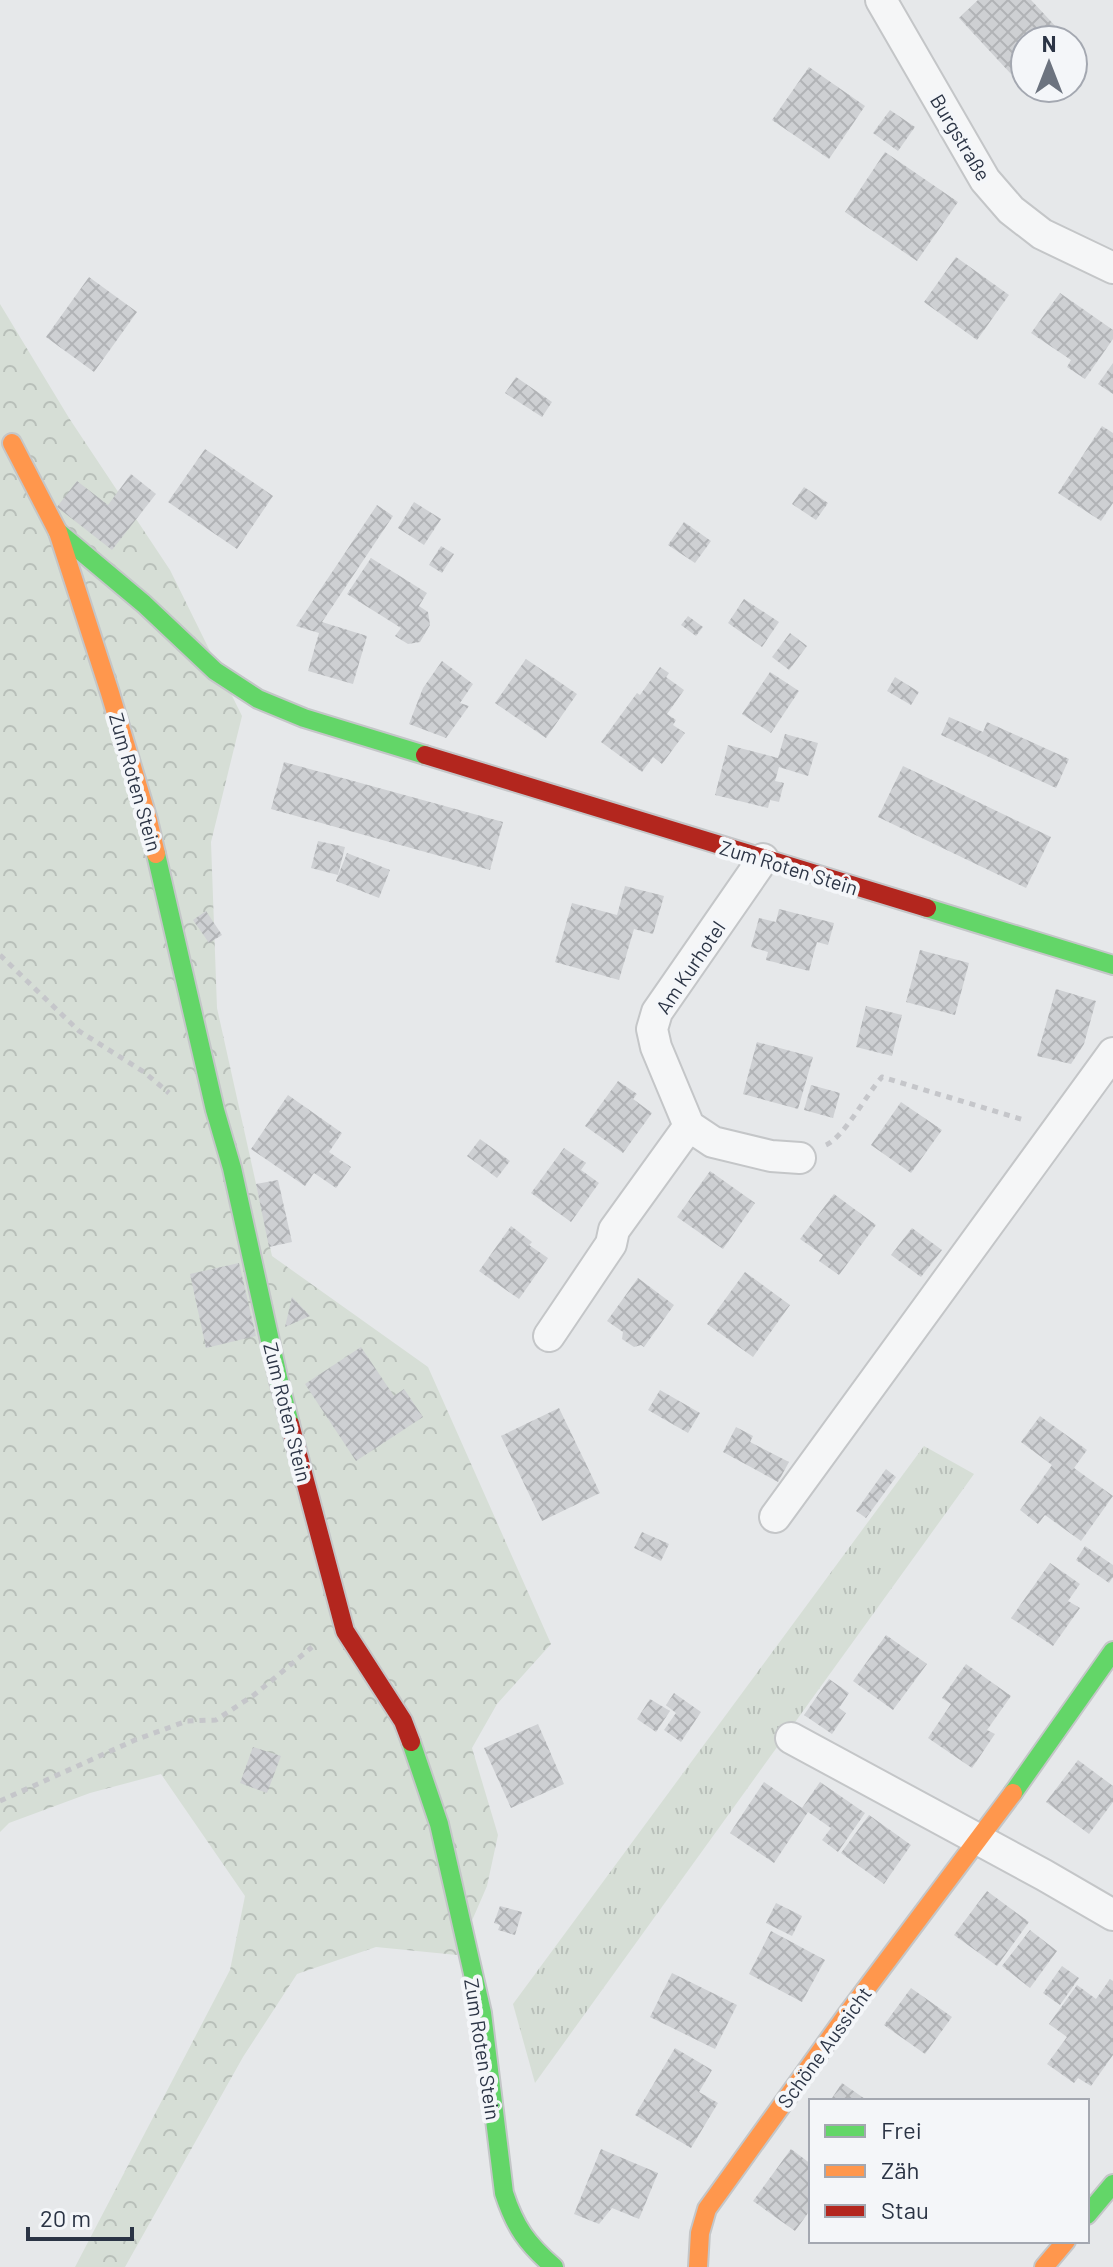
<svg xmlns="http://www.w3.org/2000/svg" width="1113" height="2267" viewBox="0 0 1113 2267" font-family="Barlow,sans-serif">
<defs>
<pattern id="grass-tufts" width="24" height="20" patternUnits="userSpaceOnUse" patternTransform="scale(2)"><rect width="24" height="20" fill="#d6ded6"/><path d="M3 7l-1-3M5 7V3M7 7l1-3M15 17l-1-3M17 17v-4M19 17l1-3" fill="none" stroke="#b8bfb9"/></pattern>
<pattern id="forest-crowns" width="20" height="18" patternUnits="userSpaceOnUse" patternTransform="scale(2)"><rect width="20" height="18" fill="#d6ded6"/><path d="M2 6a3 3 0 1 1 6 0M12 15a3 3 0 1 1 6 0" fill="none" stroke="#b8bfb9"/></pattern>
<pattern id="building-cross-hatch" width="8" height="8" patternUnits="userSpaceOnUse" patternTransform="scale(2)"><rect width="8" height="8" fill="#ced0d3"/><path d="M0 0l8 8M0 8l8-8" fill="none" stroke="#b1b3b6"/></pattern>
</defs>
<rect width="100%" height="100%" fill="#e6e8ea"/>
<path fill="url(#grass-tufts)" d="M924 1446 974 1474 535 2083 513 2004Z"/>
<path fill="url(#forest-crowns)" d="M0 304 69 418 170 570 242 716 211 842 217 1008 272 1256 428 1367 551 1644 497 1704 472 1748 498 1835 487 1886 457 1955 376 1947 297 1974 243 2057 125 2267H75L230 1970 245 1896 161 1774 90 1793 9 1823 0 1832Z"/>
<path fill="url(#building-cross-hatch)" d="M978 0H1031L1059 30 1048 40H1025V61L1011 74 959 18Z
M809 67 865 106 829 159 772 120Z
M890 110 915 127 898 151 873 133Z
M885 152 958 202 917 261 845 212Z
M956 257 1009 295 977 340 924 302Z
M89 277 137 312 94 372 46 337Z
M1060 293 1113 330V339L1085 379 1067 367 1071 360 1031 333Z
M1113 363V394L1098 384Z
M516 377 552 402 542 417 505 393Z
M1102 426 1113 433V503L1101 521 1058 493Z
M205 449 273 496 237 549 168 502Z
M131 474 156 494 112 550 57 507 77 481 108 505Z
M804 487 828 503 816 520 792 504Z
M414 502 441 519 424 545 398 528Z
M377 505 393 516 322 622 367 636 353 684 308 671 319 633 296 626Z
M684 522 711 541 695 563 668 545Z
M441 546 454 554 442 573 429 565Z
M371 558 427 593 419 606 428 612 430 625 420 642 408 644 395 636 401 628 347 594Z
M744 599 779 622 762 647 728 623Z
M688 616 703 627 696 636 681 625Z
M790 633 807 646 789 670 772 657Z
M526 659 577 694 546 738 495 703Z
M442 661 473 684 460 703 469 706 446 738 409 724 423 688Z
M660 667 669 673 666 677 684 690 667 714 676 720 673 725 685 733 662 764 653 757 642 772 601 742 637 693 640 695Z
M770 672 799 691 771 733 742 714Z
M895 677 919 692 911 705 887 691Z
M949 717 983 732 987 722 1069 759 1056 788 941 735Z
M785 734 818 743 808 776 779 767 775 781 784 783 779 802 770 800 768 808 715 795 728 745 778 758Z
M284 762 503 822 490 870 271 809Z
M903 766 1051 837 1026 888 878 817Z
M318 841 345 847 338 875 311 868Z
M347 853 390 870 379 898 336 881Z
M625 886 664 896 653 934 634 929 619 980 555 962 572 903 617 915Z
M779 909 834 923 828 945 817 942 809 971 766 960 768 952 751 947 759 918 776 922Z
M206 911 222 935 209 943 193 920Z
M920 950 969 963 955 1015 906 1002Z
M1056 989 1096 1001 1084 1044 1071 1064 1037 1056Z
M866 1006 902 1015 892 1056 856 1047Z
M757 1042 813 1057 798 1109 743 1094Z
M618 1081 637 1094 633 1099 652 1113 623 1153 585 1126Z
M811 1085 840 1093 833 1118 804 1110Z
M288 1095 342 1133 329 1152 351 1167 336 1188 314 1173 305 1186 251 1149Z
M901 1102 942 1130 911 1173 871 1145Z
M480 1139 510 1161 497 1178 467 1156Z
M564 1148 586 1163 581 1170 599 1183 571 1222 531 1193Z
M710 1171 755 1203 723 1249 677 1217Z
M278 1180 292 1242 269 1247 256 1184Z
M834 1194 876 1225 839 1275 819 1261 823 1255 800 1239Z
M511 1226 532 1242 529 1245 548 1258 519 1299 479 1271Z
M912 1228 942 1250 921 1277 891 1255Z
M239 1263 256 1336 206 1348 190 1274Z
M745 1272 790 1305 753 1357 707 1324Z
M638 1278 674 1305 644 1347 641 1345 634 1347 622 1339 623 1332 607 1321Z
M292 1297 310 1316 285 1327Z
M361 1347 394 1396 404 1389 423 1417 356 1461 305 1384Z
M660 1390 700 1413 688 1433 648 1410Z
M559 1408 600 1493 542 1521 501 1436Z
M1040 1416 1087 1450 1074 1468 1113 1496 1081 1541 1045 1515 1038 1524 1020 1510 1052 1465 1021 1442Z
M736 1427 753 1436 750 1442 789 1462 778 1482 723 1452Z
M886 1469 896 1477 866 1518 856 1511Z
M642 1532 669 1544 661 1561 634 1548Z
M1085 1546 1113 1565V1577L1109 1583 1076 1560Z
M1050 1563 1080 1584 1068 1601 1080 1608 1053 1646 1011 1618Z
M886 1635 927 1664 893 1710 853 1681Z
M966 1664 1011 1696 987 1730 995 1734 972 1768 928 1738 951 1704 942 1698Z
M829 1679 849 1693 839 1708 846 1713 832 1734 804 1715Z
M674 1693 701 1712 681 1742 664 1730 676 1713 666 1705Z
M650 1699 670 1711 656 1732 637 1719Z
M538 1724 564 1784 511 1808 484 1748Z
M253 1747 281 1756 267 1793 240 1783Z
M1078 1760 1113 1786V1802L1089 1834 1046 1802Z
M764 1782 802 1808 820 1782 865 1813 838 1852 822 1840 831 1828 808 1812 774 1863 730 1833Z
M869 1815 911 1845 884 1884 841 1853Z
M987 1891 1029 1922 997 1966 954 1935Z
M776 1903 802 1916 792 1936 766 1923Z
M500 1906 522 1912 515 1935 498 1930 500 1925 494 1923Z
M1030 1930 1057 1951 1030 1988 1002 1966Z
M771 1931 825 1960 802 2002 749 1974Z
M1062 1966 1079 1978 1060 2005 1043 1993Z
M672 1973 737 2005 715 2049 650 2017Z
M1110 1979 1113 1981V2055L1091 2086 1078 2078 1074 2083 1047 2064 1067 2037 1049 2024 1077 1985 1096 1999Z
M911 1988 952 2017 925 2054 884 2025Z
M675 2048 712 2070 699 2092 718 2103 691 2148 635 2115Z
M842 2083 868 2101H830Z
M601 2149 658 2173 639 2219 612 2208 599 2224 574 2214Z
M791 2149 811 2164 809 2178 811 2179V2209L795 2231 753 2201Z"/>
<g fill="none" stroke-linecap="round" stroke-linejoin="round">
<defs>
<path id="street" d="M881 0 985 180 1011 210 1042 234 1113 268
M763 859 657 1012 652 1029 656 1047 689 1126 713 1142 771 1156 800 1158
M549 1336 611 1244 614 1230 689 1126
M775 1517 1113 1053
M791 1738 1044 1875 1113 1915"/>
<path id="fast" d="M58 532 144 604 215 671 258 699 304 718 425 755
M156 854 215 1110 232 1168 278 1377 290 1424
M927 908 1113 965
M411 1742 439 1824 482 2013 504 2193C515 2227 527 2244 554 2267
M1013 1793 1113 1651
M1087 2215 1113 2184"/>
<path id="slow" d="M12 443 58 532 110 693 148 820 156 854
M698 2267 700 2233 707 2209 848 2013 1013 1793
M1044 2267 1066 2241"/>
<path id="jam" d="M425 755 927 908
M290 1424 345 1631 403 1721 411 1742"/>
</defs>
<use href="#street" stroke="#c4c6c8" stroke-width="34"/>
<use href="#fast" stroke="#c4c6c8" stroke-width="22"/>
<use href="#slow" stroke="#c4c6c8" stroke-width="22"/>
<use href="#jam" stroke="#c4c6c8" stroke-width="22"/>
<path stroke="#c5c6ca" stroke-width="5" stroke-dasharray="6 6" stroke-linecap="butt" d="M0 955 79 1031 144 1072 169 1093
M826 1145C844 1137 866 1095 882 1077L1024 1120
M0 1801 135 1740 187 1721 216 1720 254 1695 312 1647"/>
<use href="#street" stroke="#f5f6f7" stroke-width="30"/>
<use href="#fast" stroke="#63d668" stroke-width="18"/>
<use href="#slow" stroke="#ff974d" stroke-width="18"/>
<use href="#jam" stroke="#b3261e" stroke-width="18"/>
</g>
<g text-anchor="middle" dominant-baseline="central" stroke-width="8" stroke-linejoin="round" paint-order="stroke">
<g font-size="20" fill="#2b3445" stroke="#f4f6f9">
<text transform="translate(961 137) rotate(59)">Burgstraße</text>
<text transform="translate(136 782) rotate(74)">Zum Roten Stein</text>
<text transform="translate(789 867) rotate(17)">Zum Roten Stein</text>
<text transform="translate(690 967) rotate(-56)">Am Kurhotel</text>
<text transform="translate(288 1412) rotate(76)">Zum Roten Stein</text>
<text transform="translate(824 2047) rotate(-54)">Schöne Aussicht</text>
<text transform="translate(483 2049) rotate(81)">Zum Roten Stein</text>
</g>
</g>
<rect x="809" y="2099" width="280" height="144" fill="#f4f6f9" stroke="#a4a8b1" stroke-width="2"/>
<rect x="825" y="2125" width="40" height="12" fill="#63d668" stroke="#a4a8b1" stroke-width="2"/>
<text x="881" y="2139" font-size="24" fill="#2b3445">Frei</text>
<rect x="825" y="2165" width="40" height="12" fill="#ff974d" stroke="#a4a8b1" stroke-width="2"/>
<text x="881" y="2179" font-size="24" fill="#2b3445">Zäh</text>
<rect x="825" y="2205" width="40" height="12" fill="#b3261e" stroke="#a4a8b1" stroke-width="2"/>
<text x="881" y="2219" font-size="24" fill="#2b3445">Stau</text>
<g transform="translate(1049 64)"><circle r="38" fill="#f4f6f9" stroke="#a4a8b1" stroke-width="2"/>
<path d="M0-6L14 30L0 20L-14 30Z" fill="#6c737f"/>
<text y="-12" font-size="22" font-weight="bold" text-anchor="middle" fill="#2b3445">N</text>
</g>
<path d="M28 2227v12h104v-12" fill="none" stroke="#2b3445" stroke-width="4"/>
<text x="40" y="2227" font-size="24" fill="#2b3445" stroke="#f4f6f9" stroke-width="6" paint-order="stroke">20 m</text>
</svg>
